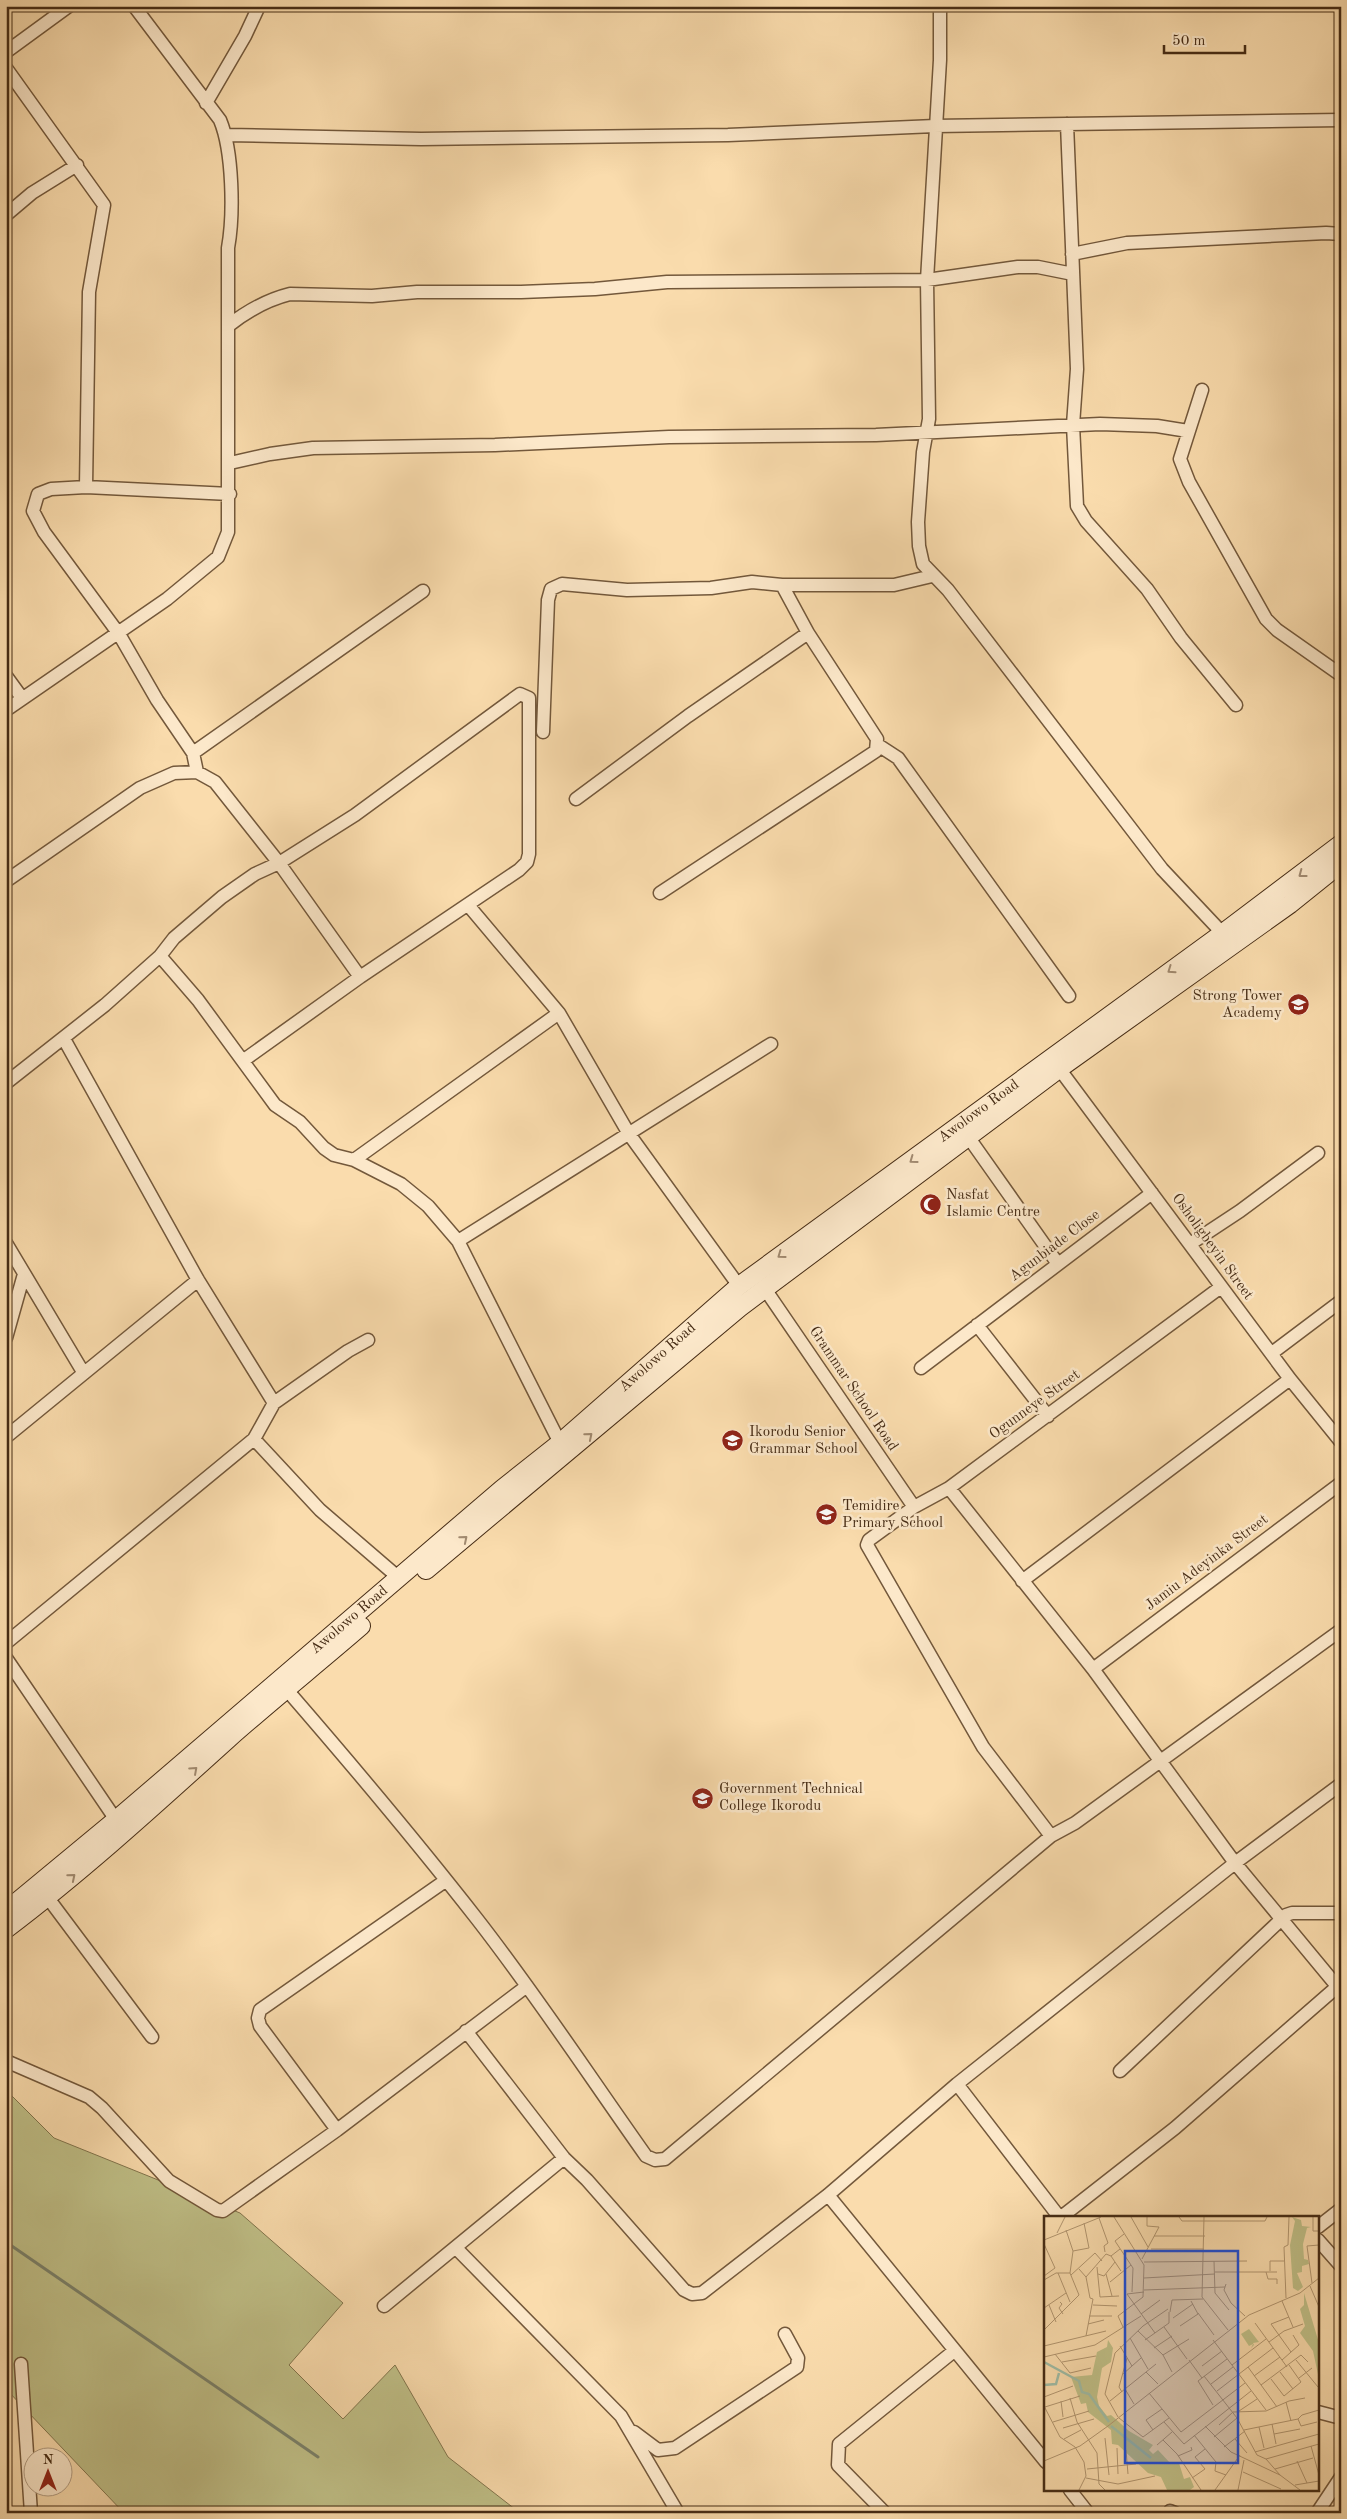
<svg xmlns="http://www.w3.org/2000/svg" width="1347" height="2519" viewBox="0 0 1347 2519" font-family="'Old Standard TT',serif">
<rect width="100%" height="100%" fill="#fadcad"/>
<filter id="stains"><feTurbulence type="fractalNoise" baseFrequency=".004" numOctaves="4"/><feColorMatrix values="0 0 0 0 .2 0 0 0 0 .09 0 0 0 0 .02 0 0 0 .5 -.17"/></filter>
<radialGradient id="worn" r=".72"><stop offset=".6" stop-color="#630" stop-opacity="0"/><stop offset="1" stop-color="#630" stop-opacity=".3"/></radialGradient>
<path fill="#c0c088" stroke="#83764e" d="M6 2090 54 2138 240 2213 343 2303 289 2365 343 2419 395 2365 448 2457 520 2513H124L6 2389Z"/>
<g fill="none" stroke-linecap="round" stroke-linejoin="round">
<path stroke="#7b826b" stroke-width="3" d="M6 2242 318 2457"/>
<defs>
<path id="minor" d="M940 6V60L927 280 929 419 923 452 918 522 919 546 923 564 948 590 1162 869 1227 938
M6 52 69 6
M6 68 104 205 89 292 86 487
M206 103 245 36 259 6
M1067 124 1077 369 1073 425 1077 506 1086 521 1147 589 1181 638 1236 705
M226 135 421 139 728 135 935 126 1341 120
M6 215 32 193 77 165
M1072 254 1127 243 1326 233 1341 234
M228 326C247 311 266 300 290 294L372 296 417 292H521L595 289 667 282 927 280 1018 267H1038L1073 274
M1202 390 1180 459 1189 482 1266 619 1277 630 1341 675
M230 463 270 454 313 448 495 445 669 437 876 435 1100 424 1157 426 1188 431
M6 676 22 698
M6 710 167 599 218 557 228 532V248C234 215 233 151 220 120L134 6
M543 732 548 600 551 589 562 584 627 590 711 588 752 582 782 585H894L932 576
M878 745 898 758 1069 996
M193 753 423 591
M197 772 193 753 157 700 119 634 44 532 33 511 38 494 51 489 86 487 230 494
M576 799 688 716 808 633
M6 881 140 788 174 773 197 772 215 782 279 863 360 977
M660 893 876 751 877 739 808 633 782 585
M468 905 559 1013 629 1134 739 1286
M160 956 198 1000 275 1105 300 1122 324 1148 334 1155 354 1160 401 1184 428 1206 458 1241 560 1443
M64 1039 198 1280 274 1403
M1055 1063 1290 1379 1341 1442
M6 1083 105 1005 160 956 174 938 222 897 255 874 279 863 355 815 520 694 529 698V854L527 862 519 870 360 977 244 1060
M969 1138 1058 1264
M354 1160 559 1013
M458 1241 771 1044
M6 1243 83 1372
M1190 1244 1240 1211 1318 1153
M765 1289 914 1507
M977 1325 1048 1416
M6 1338 24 1274
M1272 1353 1341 1301
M921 1368 1152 1193
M6 1437 198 1280
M254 1439 320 1510 399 1578
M949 1488 1093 1669 1235 1863 1341 1991
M1022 1581 1290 1379
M6 1643 254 1439 274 1403 348 1351 368 1340
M6 1658 116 1820
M1093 1669 1341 1483
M287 1690C352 1765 416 1841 477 1919 537 1996 590 2077 646 2156L655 2160 665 2159 1051 1836 1075 1823 1341 1630
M1051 1836 983 1747 867 1545 869 1540 914 1507 949 1488 1221 1287
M48 1898 152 2037
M466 2031 564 2158 587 2180 684 2290 692 2294 702 2293 828 2195 957 2084 1235 1863 1341 1784
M6 2061 89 2097 102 2108 169 2181 217 2210 223 2211 337 2130 527 1986
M1120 2071 1286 1915 1292 1913H1341
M957 2084 1060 2218 1175 2128 1338 1986
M337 2130 260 2026 258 2018 260 2010 445 1881
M828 2195 1046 2462
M1318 2227 1341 2209
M1318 2240 1341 2266
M456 2248 621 2416 678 2513
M384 2306 564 2158
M21 2364 31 2513
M1318 2412 1341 2418
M634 2432 658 2450 675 2448 797 2367 798 2358 785 2334
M1070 2490 1088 2513
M1170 2511 1175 2513
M885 2513 838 2465 839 2444 954 2351
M1317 2513 1341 2477"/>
<g id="secondary">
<path d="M426 1570 739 1308 1060 1068 1290 904 1341 863"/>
<path id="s1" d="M6 1911 116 1820 502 1489 560 1443 739 1286 1223 933 1341 844"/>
<path d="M6 1929C84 1870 156 1804 228 1739 272 1700 317 1664 361 1626"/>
</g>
</defs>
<use href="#minor" stroke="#73583b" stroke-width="15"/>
<use href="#secondary" stroke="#462c15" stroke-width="20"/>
<use href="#minor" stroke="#fce8ca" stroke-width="12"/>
<use href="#secondary" stroke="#fce8ca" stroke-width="18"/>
</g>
<defs><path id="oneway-chevron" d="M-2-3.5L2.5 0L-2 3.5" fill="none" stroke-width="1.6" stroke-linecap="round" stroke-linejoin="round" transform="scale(1.25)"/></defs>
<g stroke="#a18a70">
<use href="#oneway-chevron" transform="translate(1302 874) rotate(143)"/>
<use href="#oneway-chevron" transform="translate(1171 970) rotate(145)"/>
<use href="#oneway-chevron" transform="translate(913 1160) rotate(144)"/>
<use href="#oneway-chevron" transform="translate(781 1255) rotate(144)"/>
<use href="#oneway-chevron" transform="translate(589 1436) rotate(-40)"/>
<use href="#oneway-chevron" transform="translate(464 1539) rotate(-40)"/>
<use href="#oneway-chevron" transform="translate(194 1770) rotate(-42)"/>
<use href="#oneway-chevron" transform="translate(72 1877) rotate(-40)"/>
</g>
<defs>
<symbol id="school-disc" viewBox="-11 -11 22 22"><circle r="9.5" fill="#8f2418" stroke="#fce8ca"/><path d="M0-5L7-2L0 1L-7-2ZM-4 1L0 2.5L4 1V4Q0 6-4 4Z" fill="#fff"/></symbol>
<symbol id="mosque-disc" viewBox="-11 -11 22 22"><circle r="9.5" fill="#8f2418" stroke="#fce8ca"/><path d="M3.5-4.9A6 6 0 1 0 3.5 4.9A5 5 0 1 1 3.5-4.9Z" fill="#fff"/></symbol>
</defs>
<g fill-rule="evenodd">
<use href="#school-disc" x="1286" y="992" width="25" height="25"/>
<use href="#mosque-disc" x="918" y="1192" width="25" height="25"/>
<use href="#school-disc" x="720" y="1428" width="25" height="25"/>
<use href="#school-disc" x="814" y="1502" width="25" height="25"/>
<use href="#school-disc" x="690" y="1786" width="25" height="25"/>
</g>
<g text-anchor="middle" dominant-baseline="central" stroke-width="5" stroke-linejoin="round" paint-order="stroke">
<g font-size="15" fill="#462c15" stroke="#fce8ca" text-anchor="start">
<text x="1282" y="996" text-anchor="end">Strong Tower<tspan x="1282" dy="17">Academy</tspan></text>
<text x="946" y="1195">Nasfat<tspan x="946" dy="17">Islamic Centre</tspan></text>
<text x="749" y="1432">Ikorodu Senior<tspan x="749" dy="17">Grammar School</tspan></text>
<text x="842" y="1506">Temidire<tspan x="842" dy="17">Primary School</tspan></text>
<text x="719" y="1789">Government Technical<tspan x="719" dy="17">College Ikorodu</tspan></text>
</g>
<g font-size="15" fill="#462c15" stroke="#fce8ca">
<text stroke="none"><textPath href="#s1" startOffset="1260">Awolowo Road</textPath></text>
<text transform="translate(1055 1246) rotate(-37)">Agunbiade Close</text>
<text transform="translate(1212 1247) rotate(54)">Osholigbeyin Street</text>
<text stroke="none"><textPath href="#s1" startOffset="855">Awolowo Road</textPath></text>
<text transform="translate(853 1389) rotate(56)">Grammar School Road</text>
<text transform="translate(1035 1405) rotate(-36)">Ogunneye Street</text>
<text transform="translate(1207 1563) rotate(-37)">Jamiu Adeyinka Street</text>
<text stroke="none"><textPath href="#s1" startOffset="450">Awolowo Road</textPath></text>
</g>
</g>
<g transform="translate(1044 2216)">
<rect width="275" height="275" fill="#fadcad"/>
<path d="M248 1 257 4 258 10 267 11 263 12 259 28 260 43 264 44 265 48 258 50V56L253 57 259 71 254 75 249 72 246 29 251 5ZM260 77 275 127V163L269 135 256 117 261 110 256 93 260 89ZM205 113 215 126 209 127 210 129 207 132 209 128 205 130 197 118ZM64 124 69 132 67 146 58 152 53 181 55 190 63 200 67 199 85 215 109 229 105 234 109 238 114 234 127 248 135 247 140 263 146 261 150 271 146 274H123L117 261 104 257 74 229 68 228 67 214 44 196 42 187 37 188 27 161 48 159 53 136 63 131Z" fill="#c0c088"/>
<path fill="none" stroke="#9fbca5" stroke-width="2.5" d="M0 146 35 165 38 176 45 178 65 206M0 169 12 168 15 157M67 210 107 242"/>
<path fill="none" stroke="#b29670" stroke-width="1" d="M70 1 100 49 99 81 74 100 79 111M87 1 104 31M135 1 138 5H221L223 1M160 1 158 81 184 114M269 1V15H275M55 2 64 27 60 30 61 36M22 14 29 35M13 17 21 1M80 18 71 25 89 52 88 76M110 20H161M0 24 57 1M0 28 11 52 0 60M76 33 67 40 77 55M107 33H160M98 43 115 11 103 10V1M170 45 171 77 185 94M100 46 203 45M53 51 56 81 75 80M35 53 42 61 46 82 49 83 42 120M226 55V45H240M171 56H233M222 56 224 63H233V68M14 57 26 86M54 58 60 60 71 46M62 58 68 80M27 59 51 37 58 45M42 61 62 38 67 40M100 62 171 58M0 64 12 57H26M66 66 87 49M268 67 263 30 275 29M182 68 180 74 187 87 201 100M266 70 275 91M100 74 181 71M100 76 83 78 111 117M242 82 240 31 244 29 245 1M238 85 249 111M16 86 18 88 15 92 19 98M5 89 12 106M49 89 73 90M0 92 22 77M126 96 128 84 159 83M154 97 170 119M97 98 116 84M45 100H68M245 101 227 108 247 136M129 102 149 88M211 107 243 151M44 108 60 104M136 110 154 98 147 85M120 111 143 143M0 114 35 79 26 57 29 35 45 32 40 7M94 115 119 139 128 156M86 122 104 153M101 124 125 107V96M169 124 222 194M225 126 240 115 259 108M0 130 62 115M76 130 88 150M110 132 128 120M11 138 26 157 47 152M119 139 145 123M0 141 51 129 97 100M145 144 158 162M238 144 255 129 249 119M252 144 274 171M18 146 52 140M188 149 222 123M158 150 178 135M204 151 233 191M102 156 114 168M236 156 249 173M79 158 97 142M195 158 229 132M160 160 193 202 213 239 222 243 236 259M210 160 236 141M255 162 268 152M227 163 240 180 257 166 245 149M167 168 189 151M217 169 257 139 264 146M81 173 90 188M173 175 195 158M78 176 75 171 83 142M105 177 137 216 201 167M0 181 29 170M26 182 33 206 53 237 55 268 61 274M17 185 19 201M66 185 112 148M242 186 247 205M169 189 154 165 183 143M0 190 16 221 31 231 40 246 42 260 35 274M1 191 36 180M195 195 213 183M74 201 61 178 71 137 99 110 124 93M75 202 99 221 125 202M254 203 257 210 273 206M9 206 45 195M120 206 140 228 207 175M228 208 232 228M175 209 189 196 222 195 245 185 261 182M161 210 187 236 236 259 256 274M215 211 220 232M19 212 50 203M109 214 102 204 118 193M200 214 254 203 258 199 275 194M230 218 256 213M150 219 172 246 171 255 182 259M170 221 193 202M61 222 65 259M20 223 37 214M191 223 203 237M119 224 133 238 157 274M113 229 128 216M267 230 275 259M180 231 201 215M73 232 74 258M82 234 84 258M211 236 275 218M134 240 148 234 147 231M222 243 275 228M0 245 36 230 64 210 205 99 256 77 275 62M253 245 263 267M43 253 92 248M231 253 269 242M199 256 237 273M42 262 74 268 111 260M148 262 161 253 151 241 161 233M251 269 275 265M171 274 196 239M194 274 200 244"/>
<path fill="#1d4ed8" fill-opacity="0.15" stroke="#1d4ed8" stroke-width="2.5" d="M81 35H194V247H81Z"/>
<rect width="275" height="275" fill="none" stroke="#462c15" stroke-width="2.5"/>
</g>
<rect width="1347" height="2519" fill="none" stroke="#fadcad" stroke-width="25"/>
<rect x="8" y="8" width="1332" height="2504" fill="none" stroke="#462c15" stroke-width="2.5"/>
<rect x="12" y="12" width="1322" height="2494" fill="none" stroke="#462c15"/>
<g transform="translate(48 2472)"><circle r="24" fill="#fce8ca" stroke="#b39d82"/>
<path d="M0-4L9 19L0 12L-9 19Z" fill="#8f2418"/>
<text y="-8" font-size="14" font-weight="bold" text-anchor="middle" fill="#462c15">N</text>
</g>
<path d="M1164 45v8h81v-8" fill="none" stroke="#462c15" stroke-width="2.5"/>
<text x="1172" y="45" font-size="15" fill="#462c15" stroke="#fce8ca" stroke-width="4" paint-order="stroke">50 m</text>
<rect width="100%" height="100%" filter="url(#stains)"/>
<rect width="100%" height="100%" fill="url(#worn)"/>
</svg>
